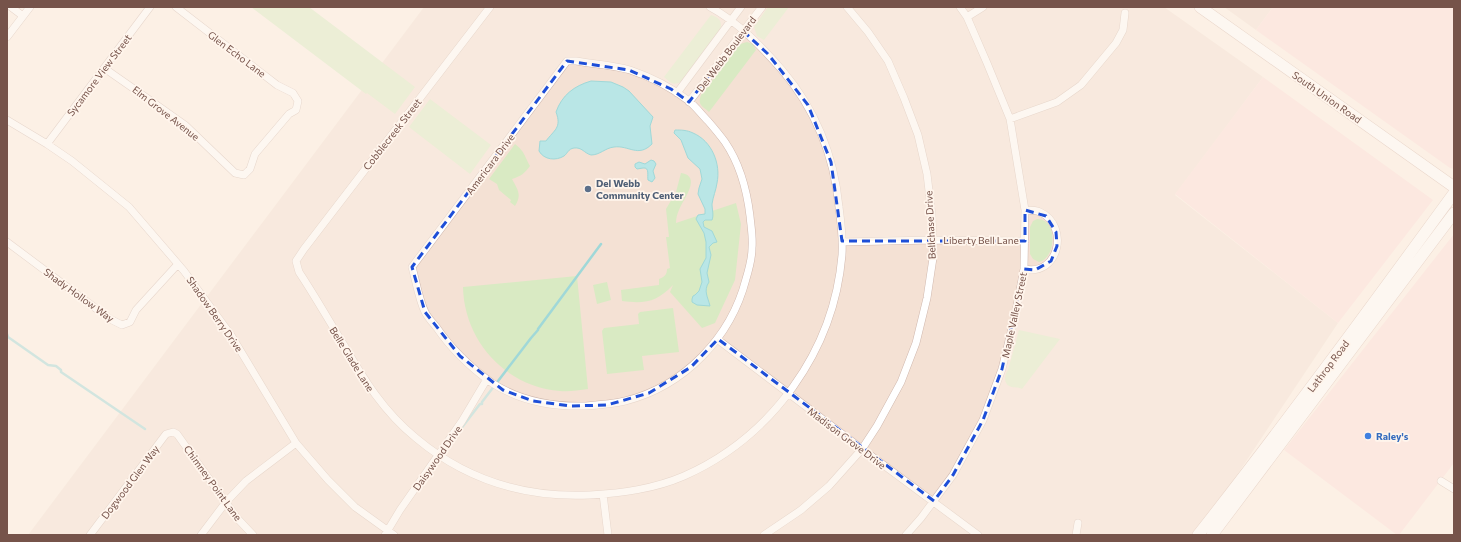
<svg xmlns="http://www.w3.org/2000/svg" width="1461" height="542" viewBox="0 0 1461 542" font-family="Commissioner,sans-serif">
<rect width="100%" height="100%" fill="#fcf0e5"/>
<path fill="#f4e1d4" d="M424 7H1164L1263 77 1175 195 1338 323 1197 535H28Z
M1224 7H1273L1256 30Z"/>
<path fill="#fdded9" d="M1273 7H1454V169L1450 168 1256 30Z
M1263 77 1433 200 1338 323 1175 194Z
M1454 234V463L1399 535H1397L1284 450Z"/>
<path fill="#d9eac3" d="M251 7H309L415 87 395 114 367 93 366 94Z
M768 7H789L764 40 757 36 754 27Z
M711 15C719 17 723 22 720 30L681 82C672 86 670 82 664 77Z
M747 42 753 44 756 50 709 112C703 106 697 106 701 95L740 44Z
M430 99 491 145 470 174 409 127Z
M515 144C525 152 524 155 530 166 524 174 521 176 512 179 518 190 522 195 515 206L510 202 511 200 499 190 497 184 489 179Z
M681 173C703 176 682 201 679 210 677 214 676 219 676 223L736 203 741 224 735 280 715 323 702 328 670 292 673 285C657 302 645 304 622 301L621 290 659 285V279C664 277 667 275 667 269L670 268 666 237H669L666 209 676 192Z
M1037 219C1058 218 1057 258 1039 262L1033 259 1030 254V227L1033 221Z
M577 276 588 389C579 390 569 392 560 391 506 387 464 341 463 287Z
M607 282 611 300 597 304 593 285Z
M673 308 679 352 642 356 644 370 607 374 602 331 604 328 639 324 638 314 640 312Z
M1019 330 1060 339 1022 389C1018 387 1016 388 1012 387 1003 385 1004 375 1008 370Z"/>
<path fill="#b9e6e6" stroke="#a0d8d8" d="M591 81 611 82 623 87 629 91 653 117 650 126 652 144C638 158 629 145 614 147 605 148 600 155 591 155 584 153 582 147 574 148 568 149 568 153 564 156 556 161 544 160 539 151L540 141H546C554 130 562 128 556 112 562 95 574 86 591 81Z
M675 130C681 130 687 130 693 133 712 141 721 164 717 183 716 190 713 197 712 204 712 209 714 215 712 220H705L703 222 704 227 712 231 717 242 713 243 709 247 711 255 707 273 709 282C703 291 708 297 710 306L697 305 692 302V299L693 296 695 295 699 291 702 282 700 269 706 258V242L704 233 696 219 698 215 705 214V209L698 194 699 188 702 179 700 169 688 158 681 140 674 133Z
M651 160 654 161 656 164 653 171 655 178 652 182 648 180C647 176 650 167 643 168 641 168 639 169 637 169L635 167V164L639 162 645 164Z"/>
<g fill="none" stroke-linecap="round" stroke-linejoin="round">
<path stroke="#a0d8d8" stroke-width="2.5" d="M7 334 8 337 48 365 56 366 61 370V372L145 429
M453 439 480 404H482V402L531 338 538 330V329L601 244"/>
<defs>
<path id="street" d="M11 7 23 16
M490 7 304 249 296 261 299 272C315 296 329 321 344 345 364 380 384 412 416 438 466 480 525 498 590 495 622 493 654 489 684 476 772 437 834 351 842 255 843 239 841 222 839 207 834 155 816 110 782 70 761 46 738 22 710 7
M967 17 983 7
M7 37 30 7
M567 61H576C593 64 613 65 630 70 651 77 672 88 689 101 696 107 702 115 708 121 714 128 720 135 725 142 740 164 747 191 750 216 751 227 753 237 752 248 752 258 749 269 746 279 731 337 685 386 625 401 612 404 599 405 586 406 554 407 520 401 492 383 470 367 452 350 437 328 433 323 428 318 425 312 419 300 416 281 412 267Z
M104 68 137 91 185 125 235 173 244 175 250 169 255 154 289 114 296 110 298 101 293 93 277 85 176 7
M677 93 741 7
M689 102 762 7
M1010 119 1057 102 1081 85 1116 43 1123 30 1125 13
M7 120 47 144 72 161 129 207 184 271 231 335 296 443 328 480 355 507 394 535
M47 144 150 7
M7 242 110 319 122 325 130 322 136 310 178 264
M842 242 932 240 1025 241
M1024 269C1059 277 1070 226 1040 212 1036 210 1030 210 1025 210
M717 339 862 449 978 535
M1441 481 1454 489
M603 494 608 535
M90 535 166 434 173 432 177 434 237 518 253 535
M201 535 226 502 246 481 296 443
M385 535 400 510 462 421 487 379
M764 535 801 510 829 486 862 449 877 426 901 382 916 343 927 298 933 258 932 216 927 174 918 135 904 98 888 61 868 32 847 7
M906 535 921 518 953 475 983 420 1002 369 1015 316 1024 269 1025 210 1010 119 987 63 967 17 960 7
M1076 535 1078 523"/>
<path id="secondary" d="M1200 7 1454 187
M1198 535C1286 423 1370 308 1454 193
M1212 535 1454 213"/>
</defs>
<use href="#street" stroke="#d0b8ae" stroke-width="8"/>
<use href="#secondary" stroke="#d6b9ad" stroke-width="12"/>
<use href="#street" stroke="#fff" stroke-width="7"/>
<use href="#secondary" stroke="#fff" stroke-width="11"/>
</g>
<path d="M0 0H1461V542H0ZM743 31 768 54 808 105 831 162 842 241H1025V210L1046 216 1056 232 1057 246 1051 261 1035 270 1024 269 1002 369 983 420 953 475 934 501 718 339 691 367 649 393 607 405 570 406 533 401 503 390 460 356 425 312 412 267 567 61 629 70 671 89 689 102Z" fill="#fcf0e5" fill-opacity=".55" fill-rule="evenodd"/>
<path fill="none" stroke="#1d4ed8" stroke-width="3" stroke-dasharray="8 5" stroke-linejoin="round" d="M743 31 768 54 808 105 831 162 842 241H1025V210L1046 216 1056 232 1057 246 1051 261 1035 270 1024 269 1002 369 983 420 953 475 934 501 718 339 691 367 649 393 607 405 570 406 533 401 503 390 460 356 425 312 412 267 567 61 629 70 671 89 689 102Z"/>
<circle fill="#5c6f8a" stroke="#fff5ec" stroke-width="1.5" cx="588" cy="189" r="4"/>
<circle fill="#3f7fe0" stroke="#fff5ec" stroke-width="1.5" cx="1368" cy="436" r="4"/>
<g text-anchor="middle" dominant-baseline="central" stroke-width="3.5" stroke-linejoin="round" paint-order="stroke">
<g font-size="10" fill="#76534a" stroke="#fff5ec">
<text transform="translate(237 54) rotate(37)">Glen Echo Lane</text>
<text transform="translate(726 54) rotate(-53)">Del Webb Boulevard</text>
<text transform="translate(99 75) rotate(-53)">Sycamore View Street</text>
<text transform="translate(1327 97) rotate(35)">South Union Road</text>
<text transform="translate(166 113) rotate(38)">Elm Grove Avenue</text>
<text transform="translate(392 134) rotate(-52)">Cobblecreek Street</text>
<text transform="translate(490 164) rotate(-53)">Americara Drive</text>
<text transform="translate(930 225) rotate(-93)">Bellchase Drive</text>
<text x="981" y="240">Liberty Bell Lane</text>
<text transform="translate(79 295) rotate(36)">Shady Hollow Way</text>
<text transform="translate(215 314) rotate(55)">Shadow Berry Drive</text>
<text transform="translate(1014 315) rotate(-78)">Maple Valley Street</text>
<text transform="translate(352 359) rotate(58)">Belle Glade Lane</text>
<text transform="translate(1328 366) rotate(-53)">Lathrop Road</text>
<text transform="translate(847 438) rotate(37)">Madison Grove Drive</text>
<text transform="translate(437 458) rotate(-55)">Daisywood Drive</text>
<text transform="translate(130 482) rotate(-53)">Dogwood Glen Way</text>
<text transform="translate(213 483) rotate(54)">Chimney Point Lane</text>
</g>
<g font-size="10" font-weight="bold" fill="#4e5e75" stroke="#fff5ec" text-anchor="start">
<text x="596" y="183">Del Webb<tspan x="596" dy="12">Community Center</tspan></text>
</g>
<g font-size="10" font-weight="bold" fill="#366cbe" stroke="#fff5ec" text-anchor="start">
<text x="1376" y="436">Raley's</text>
</g>
</g>
<rect width="1461" height="542" fill="none" stroke="#76534a" stroke-width="16"/>
</svg>
